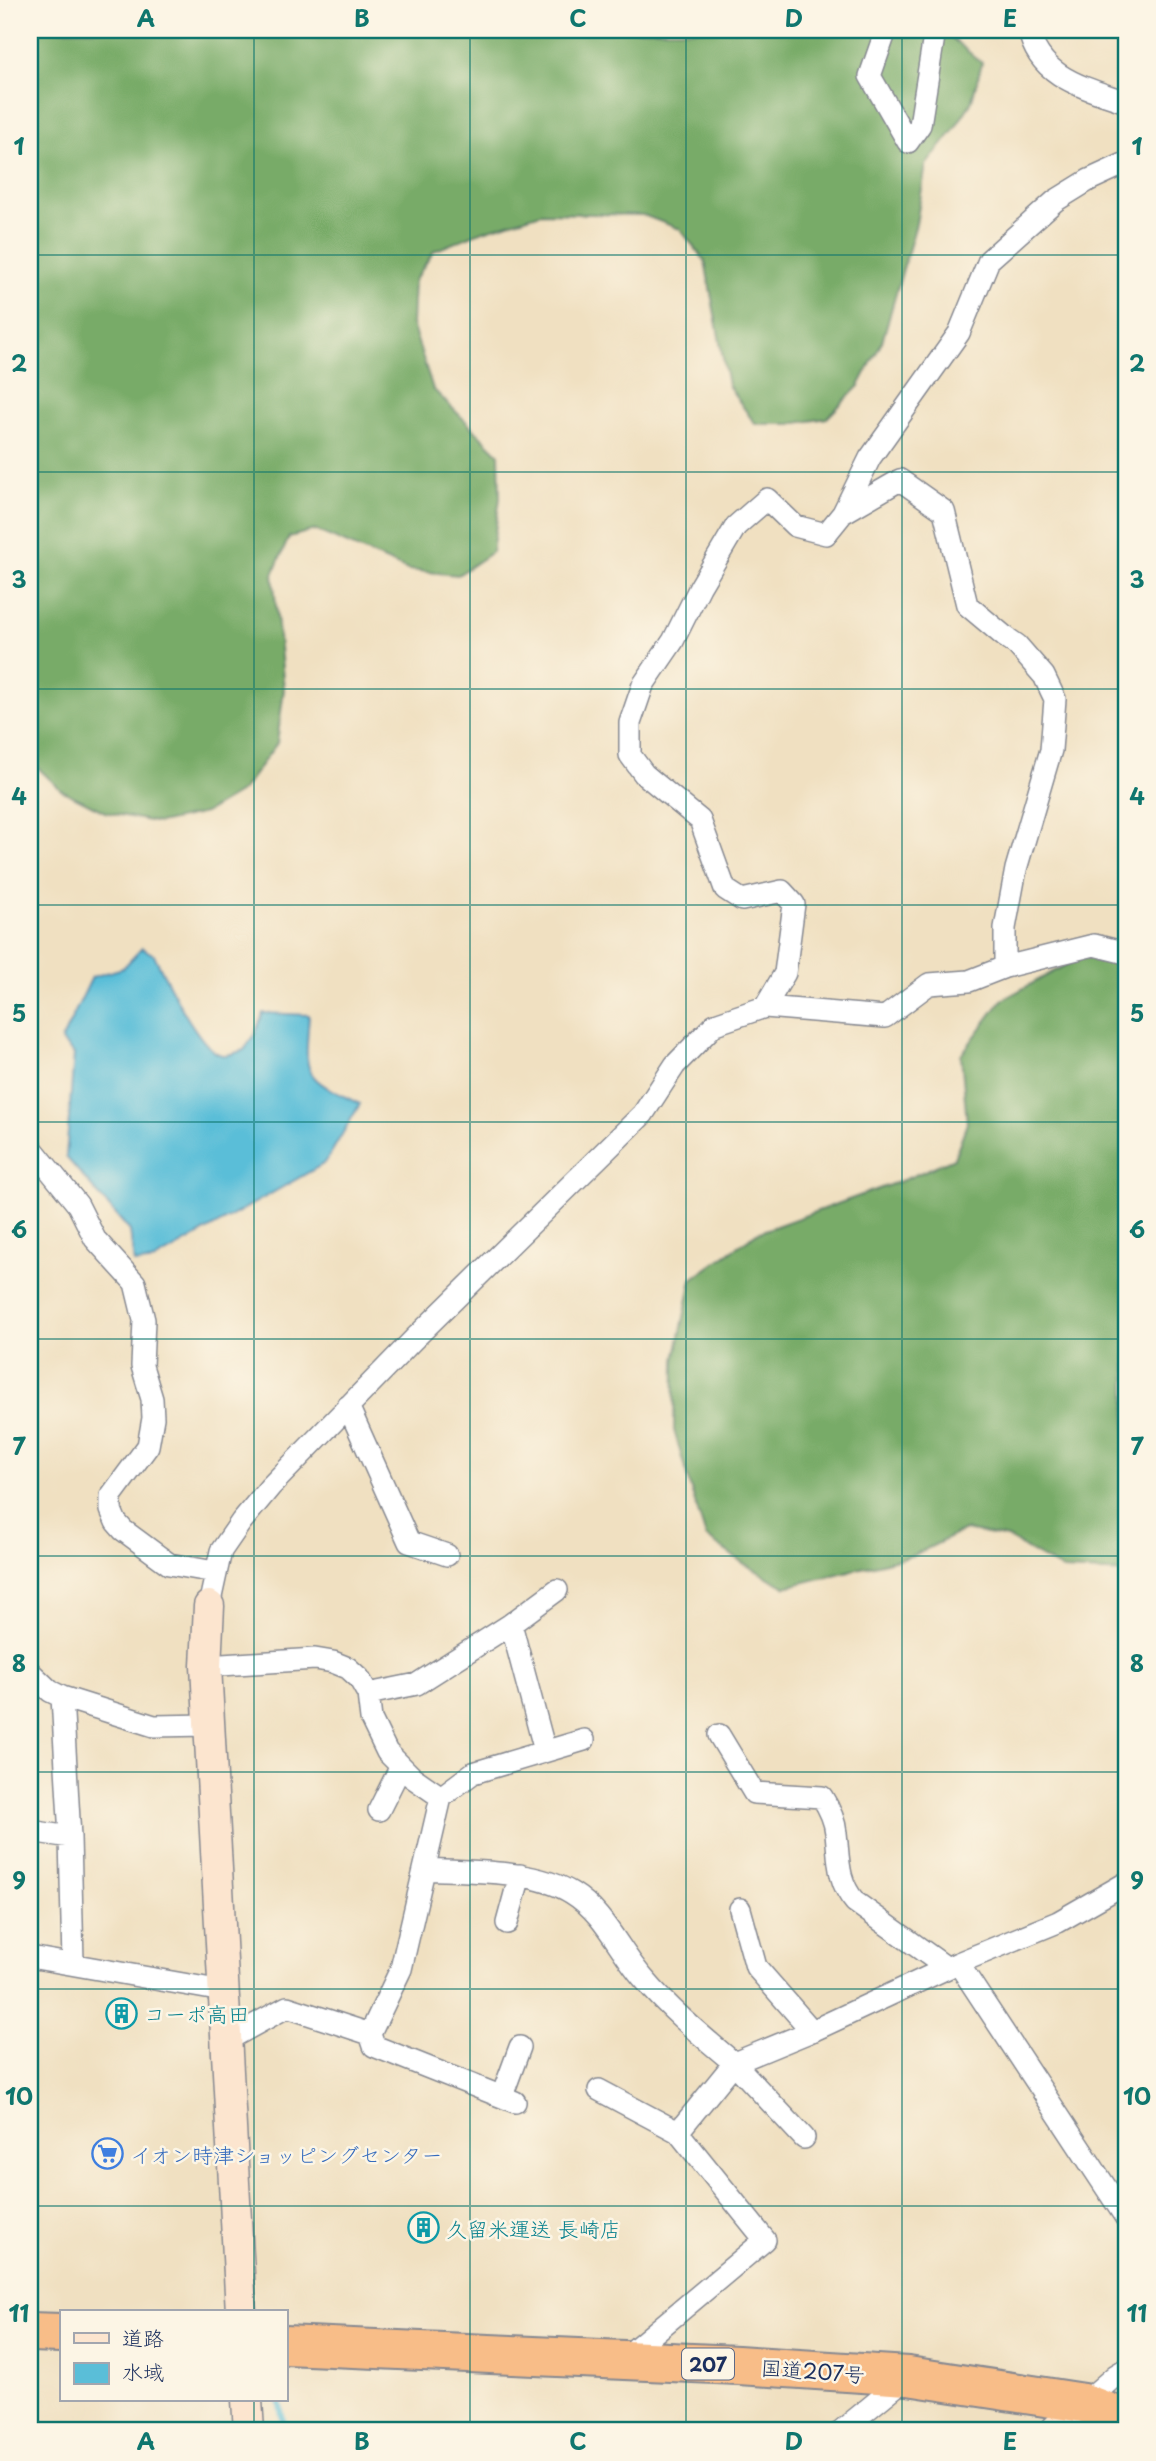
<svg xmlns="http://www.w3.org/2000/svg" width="1156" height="2461" viewBox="0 0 1156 2461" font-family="'Playpen Sans','Klee One',sans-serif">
<rect width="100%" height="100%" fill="#fcf5e5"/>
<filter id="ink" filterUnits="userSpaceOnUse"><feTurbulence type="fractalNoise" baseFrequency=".0143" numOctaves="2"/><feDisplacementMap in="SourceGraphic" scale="14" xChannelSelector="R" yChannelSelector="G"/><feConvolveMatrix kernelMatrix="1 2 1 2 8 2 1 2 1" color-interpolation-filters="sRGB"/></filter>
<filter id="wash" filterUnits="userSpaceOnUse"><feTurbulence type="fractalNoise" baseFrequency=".00686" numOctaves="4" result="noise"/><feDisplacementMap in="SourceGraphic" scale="28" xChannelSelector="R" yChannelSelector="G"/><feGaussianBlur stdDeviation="1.57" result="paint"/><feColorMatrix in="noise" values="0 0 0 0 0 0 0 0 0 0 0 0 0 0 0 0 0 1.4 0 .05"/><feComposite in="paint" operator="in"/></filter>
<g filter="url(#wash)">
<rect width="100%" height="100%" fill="#f0e0c1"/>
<path fill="#78ab67" stroke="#4a6d62" stroke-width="2" d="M30 30H942L982 63 971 103 953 131 926 165 916 224 882 342 859 386 827 418 791 424H755L728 385 705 261 680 229 643 215 541 213 480 232 434 251 414 281 412 324 433 389 499 454 500 498 492 552 458 575 408 570 315 530 289 537 273 574 284 689 277 743 242 791 205 813 159 823 105 812 61 790 30 760Z
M1126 941V1573L1063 1570 1008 1538 965 1530 914 1555 785 1587 743 1563 706 1537 692 1493 674 1430 675 1360 692 1279 757 1233 906 1179 954 1158 967 1123 961 1055 1002 1000 1073 961Z"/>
<path fill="#5abed8" stroke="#3a769b" stroke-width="2" d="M142 948 154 955C165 976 199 1051 222 1055 228 1056 238 1052 244 1050L255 1034 263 1013 309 1015C304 1079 303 1076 360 1104L325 1163 151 1262 134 1263 130 1231 66 1157 74 1054 61 1041 92 977 123 968Z"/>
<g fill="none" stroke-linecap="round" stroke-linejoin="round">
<path stroke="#5abed8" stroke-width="6" d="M279 2400 285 2431"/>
</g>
</g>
<g filter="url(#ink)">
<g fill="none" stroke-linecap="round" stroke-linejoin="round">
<defs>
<path id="street" d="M886 30 870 76 908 142 920 125 935 30
M1029 30C1038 78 1087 88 1126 102
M843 513 900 480 944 511 967 605 1004 636 1017 645 1044 676 1055 699 1051 750 1016 869 1005 928V967
M765 1007 785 973 794 904 782 891 742 900 725 889 700 820 644 774 630 755V723L643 685 673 641 700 587 736 526 767 499 795 526 826 534 843 513 870 458 959 333 989 260 1055 201 1089 180 1126 163
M30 1146 78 1205 95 1239 135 1283 144 1320 142 1366 152 1399 153 1418 148 1446 111 1496V1510L116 1522 123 1530 169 1564 215 1572
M348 1406 409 1542 447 1555
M209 1606 221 1551 241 1522 270 1487 414 1339 643 1114 675 1065 715 1024 765 1007 885 1017 929 984 969 981 1005 967 1094 945 1126 953
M511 1624 545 1751
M206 1666 315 1659 333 1662 348 1668 359 1678 368 1694 371 1719 387 1752 412 1777 441 1797 401 1969 370 2034 287 2007 227 2040
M30 1672 50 1691 62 1697 154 1726 209 1725
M368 1694 417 1684 511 1624 557 1590
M62 1697 70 1837 73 1963
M719 1735 754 1793 822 1797C829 1808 835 1821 836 1833 839 1859 837 1881 855 1902L947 1968
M441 1797 473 1773 584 1740
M379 1810 400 1768
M30 1831 70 1837
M425 1869C468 1872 534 1869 572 1893 605 1913 619 1951 644 1979 670 2010 703 2037 734 2063L812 2031 958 1963 1058 1922 1126 1883
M740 1909 756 1967 812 2031
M507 1923 520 1875
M30 1957 223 1991
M958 1963 1126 2218
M370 2034 374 2046 515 2102
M599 2090 678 2132 765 2240 623 2359
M502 2096 520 2047
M678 2132 734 2063 804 2138
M1084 2403 1116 2375 1126 2369
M841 2431 907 2377"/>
<path id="secondary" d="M209 1606 206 1666 241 2312
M247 2400 249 2431
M1055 2431 1084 2403"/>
<path id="highway" d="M30 2332 61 2333
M285 2345 738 2365 908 2376 1084 2403 1126 2419"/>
</defs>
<use href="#street" stroke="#868890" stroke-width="24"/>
<use href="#secondary" stroke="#868890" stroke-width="33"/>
<use href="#highway" stroke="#868890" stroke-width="42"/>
<use href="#street" stroke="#fff" stroke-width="21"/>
<use href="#secondary" stroke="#fce5cf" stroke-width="30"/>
<use href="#highway" stroke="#f8bd88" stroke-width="38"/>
</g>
</g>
<path fill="none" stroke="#0f766e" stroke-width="2" stroke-opacity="0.55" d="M254 30V2312M470 30V2431M686 30V2431M902 30V2431M30 255H1126M30 472H1126M30 689H1126M30 905H1126M30 1122H1126M30 1339H1126M30 1556H1126M30 1772H1126M30 1989H1126M30 2206H1126M254 2400V2431"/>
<defs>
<symbol id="building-ring" viewBox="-11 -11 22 22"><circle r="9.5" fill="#fcf5e5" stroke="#0f9aa8" stroke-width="1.5"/><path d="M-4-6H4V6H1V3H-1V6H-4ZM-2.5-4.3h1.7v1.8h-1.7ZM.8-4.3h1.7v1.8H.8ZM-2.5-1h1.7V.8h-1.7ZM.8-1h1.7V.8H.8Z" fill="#0f9aa8"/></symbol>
<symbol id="supermarket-ring" viewBox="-11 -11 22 22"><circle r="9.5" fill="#fcf5e5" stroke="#3f7fe0" stroke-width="1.5"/><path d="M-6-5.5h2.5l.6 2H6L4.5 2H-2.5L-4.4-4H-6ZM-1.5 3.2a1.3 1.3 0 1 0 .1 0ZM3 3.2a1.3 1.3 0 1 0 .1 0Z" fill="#3f7fe0"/></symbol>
</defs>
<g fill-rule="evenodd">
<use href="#building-ring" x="104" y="1996" width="35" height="35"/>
<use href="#supermarket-ring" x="90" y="2136" width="35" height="35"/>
<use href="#building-ring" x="406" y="2210" width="35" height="35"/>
</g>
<g text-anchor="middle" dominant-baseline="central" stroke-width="5" stroke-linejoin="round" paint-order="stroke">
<rect fill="#fcf5e5" stroke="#5e6a86" stroke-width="2" x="682" y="2348.5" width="52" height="31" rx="5"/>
<g font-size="19" font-weight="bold" fill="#1b2f5e">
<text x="708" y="2364">207</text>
</g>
<g font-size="21" fill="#0d838f" stroke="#fcf5e5" text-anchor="start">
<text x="144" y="2013">コーポ高田</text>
<text x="446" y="2228">久留米運送 長崎店</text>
</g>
<g font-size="21" fill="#366cbe" stroke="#fcf5e5" text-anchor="start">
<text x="130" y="2154">イオン時津ショッピングセンター</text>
</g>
<g font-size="21" fill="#1b2f5e" stroke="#fcf5e5">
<text transform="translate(813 2370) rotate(4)">国道207号</text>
</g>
</g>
<rect width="1156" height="2461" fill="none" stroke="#fcf5e5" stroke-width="77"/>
<rect x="60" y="2310" width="228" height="91" fill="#fcf5e5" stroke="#a2a6af" stroke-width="2"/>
<rect x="74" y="2333" width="35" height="10" fill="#fce5cf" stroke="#a2a6af" stroke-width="2"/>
<text x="122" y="2346" font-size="21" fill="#1b2f5e">道路</text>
<rect x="74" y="2363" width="35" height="21" fill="#5abed8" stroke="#a2a6af" stroke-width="2"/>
<text x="122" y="2380" font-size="21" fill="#1b2f5e">水域</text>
<rect x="38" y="38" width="1080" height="2384" fill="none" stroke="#0f766e" stroke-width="2.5"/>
<g font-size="23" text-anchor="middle" font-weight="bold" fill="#0f766e">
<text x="146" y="27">A</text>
<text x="362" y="27">B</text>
<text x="578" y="27">C</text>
<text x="794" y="27">D</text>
<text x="1010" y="27">E</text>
<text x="19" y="155">1</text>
<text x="1137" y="155">1</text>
<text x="19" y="372">2</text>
<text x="1137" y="372">2</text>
<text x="19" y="588">3</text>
<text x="1137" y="588">3</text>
<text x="19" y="805">4</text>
<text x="1137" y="805">4</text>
<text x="19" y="1022">5</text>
<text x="1137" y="1022">5</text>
<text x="19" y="1238">6</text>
<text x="1137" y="1238">6</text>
<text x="19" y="1455">7</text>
<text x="1137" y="1455">7</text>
<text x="19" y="1672">8</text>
<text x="1137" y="1672">8</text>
<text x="19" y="1889">9</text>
<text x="1137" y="1889">9</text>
<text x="19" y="2105">10</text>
<text x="1137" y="2105">10</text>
<text x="19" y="2322">11</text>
<text x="1137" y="2322">11</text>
<text x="146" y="2450">A</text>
<text x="362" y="2450">B</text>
<text x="578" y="2450">C</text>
<text x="794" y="2450">D</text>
<text x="1010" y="2450">E</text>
</g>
</svg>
